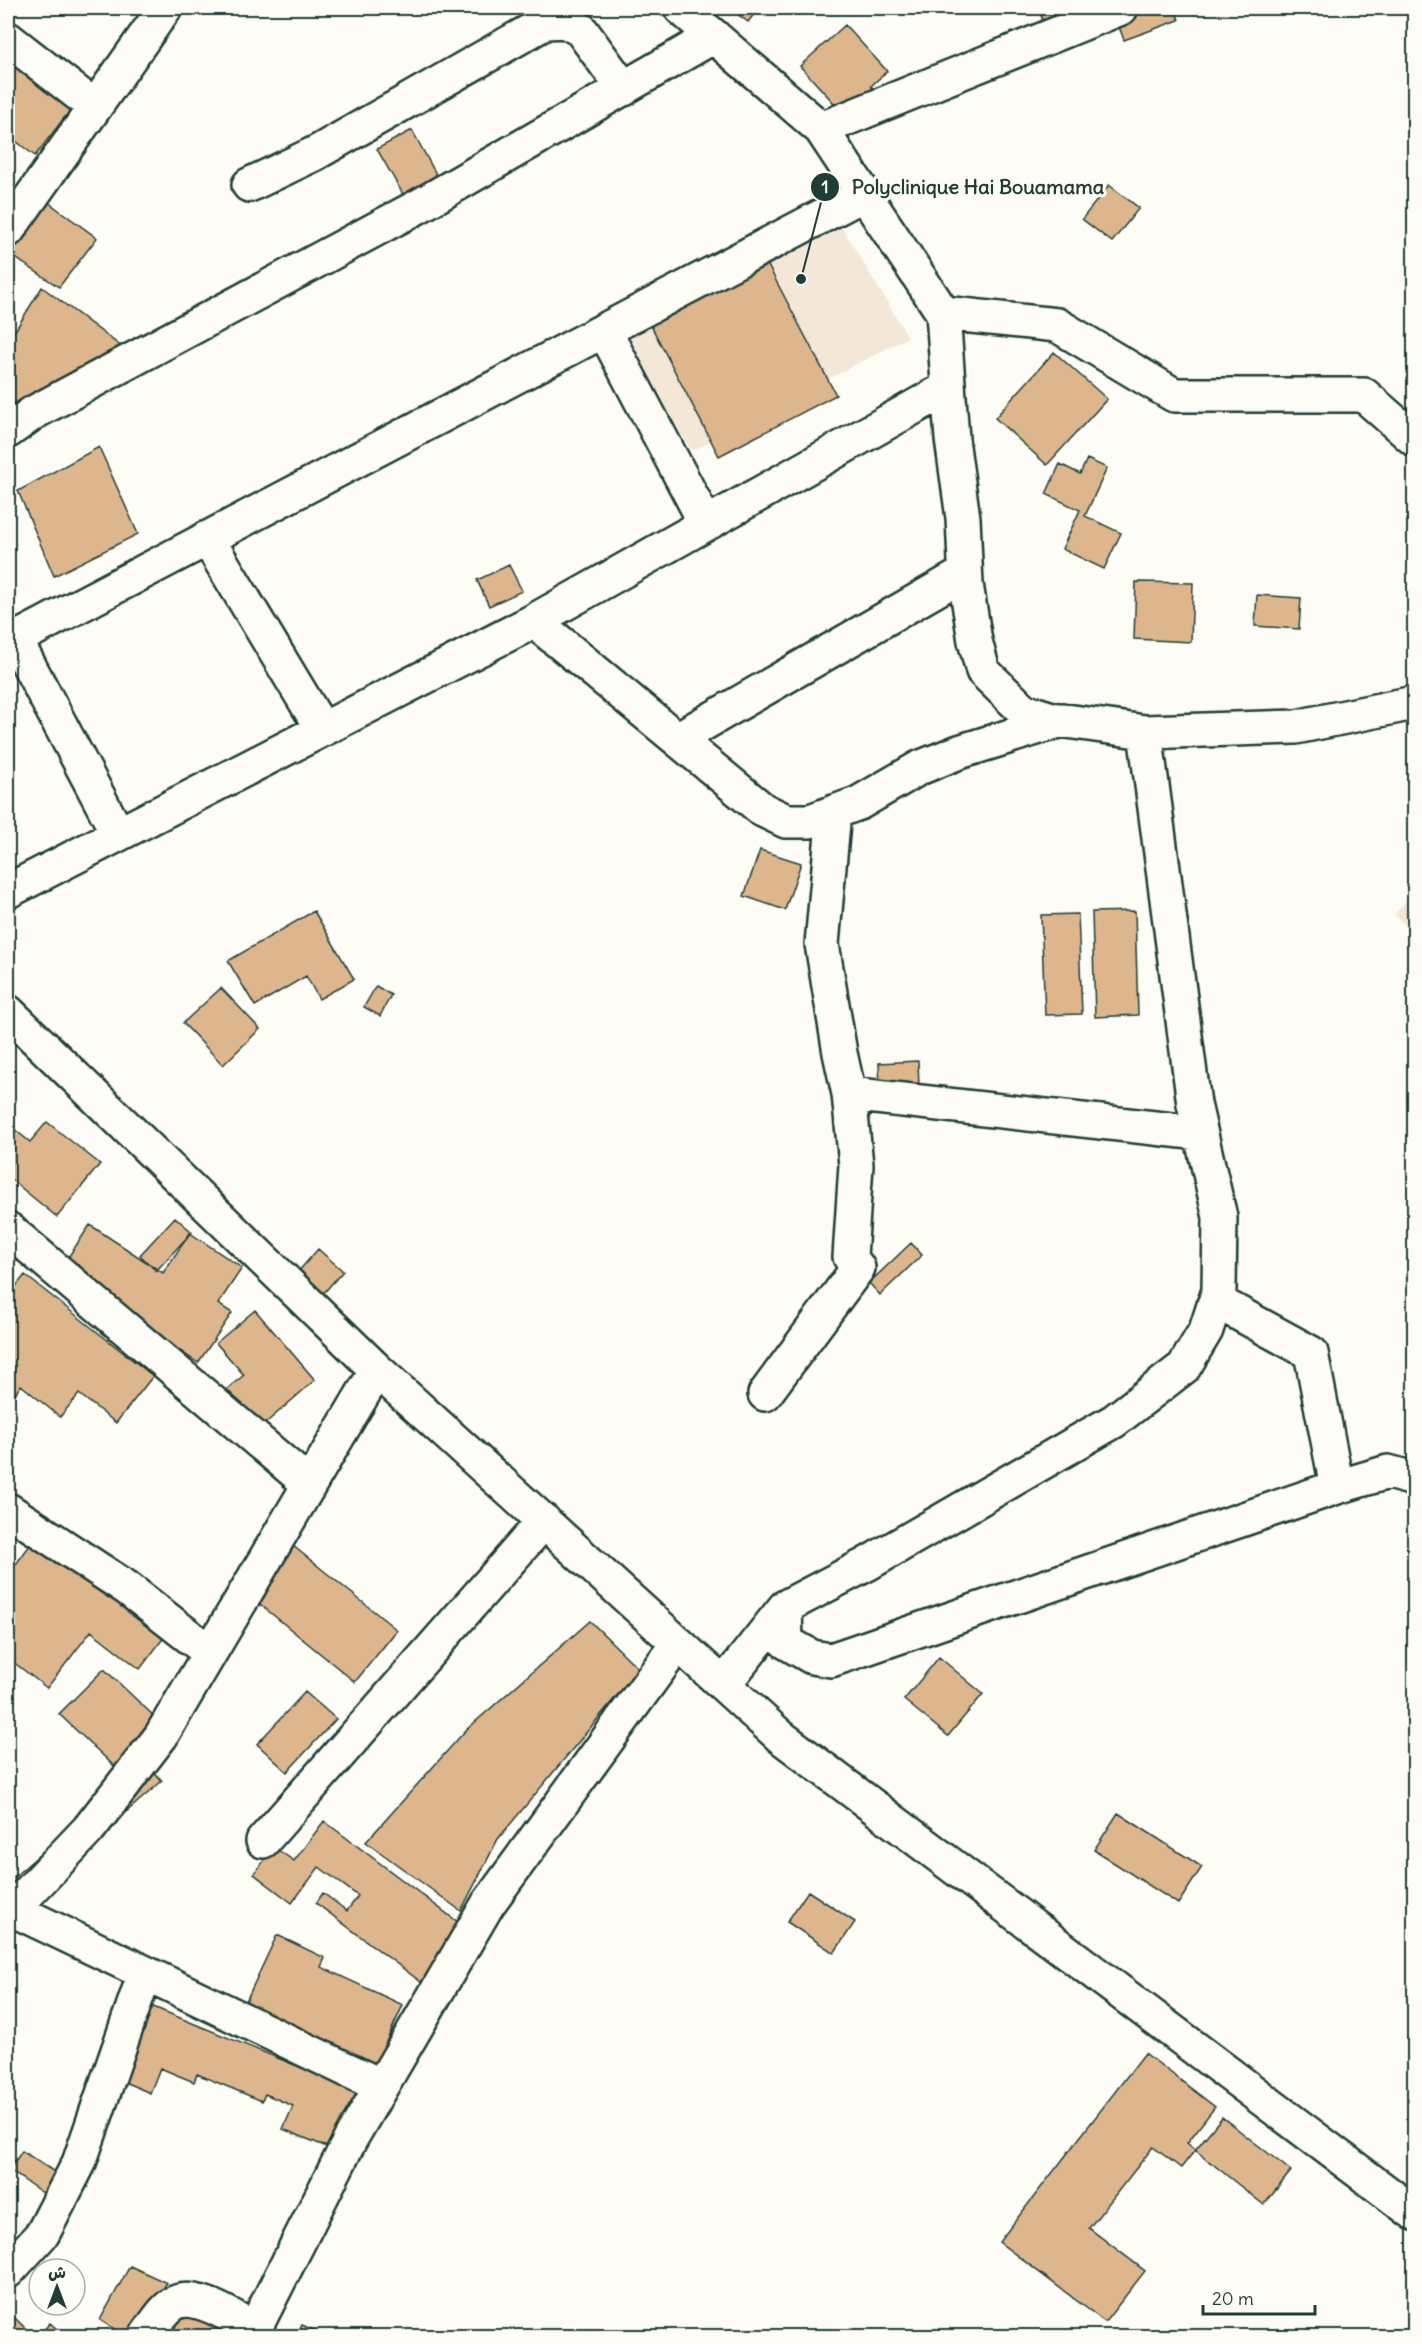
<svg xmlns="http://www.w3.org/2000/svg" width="1422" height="2344" viewBox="0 0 1422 2344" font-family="Delius,'Playpen Sans Arabic',sans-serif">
<rect width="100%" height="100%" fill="#fdfcf7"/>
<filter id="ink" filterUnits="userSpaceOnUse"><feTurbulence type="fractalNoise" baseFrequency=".0167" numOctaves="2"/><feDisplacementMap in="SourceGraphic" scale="12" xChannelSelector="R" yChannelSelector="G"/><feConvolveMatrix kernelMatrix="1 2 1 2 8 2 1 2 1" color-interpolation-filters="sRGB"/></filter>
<g filter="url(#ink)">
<path fill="#f3e7d8" d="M838 221 908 337 692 451 622 337Z
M1414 891V932L1394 915Z"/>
<path fill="#ddb68e" stroke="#1f3d34" stroke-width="1.5" d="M729 8H759L748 22Z
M1039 8H1091L1050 47Z
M1112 8H1175L1179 20 1124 40Z
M845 25 887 71 871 86 884 100 855 126 800 66Z
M8 54 74 105 35 156 8 135Z
M412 130 438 178 404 196 377 149Z
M1109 185 1139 208 1112 242 1082 219Z
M41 197 97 238 59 287 8 253V243Z
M763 256 836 395 719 456 646 316Z
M42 287 131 354 8 420V342Z
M1054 352 1107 399 1047 465 995 418Z
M99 447 138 534 54 576 18 491Z
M1087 459 1107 468 1085 516 1121 533 1104 569 1062 549 1080 510 1046 494 1060 464 1080 474Z
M509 565 522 591 489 606 477 580Z
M1136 582 1193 583 1191 642 1134 639Z
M1257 595 1301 598 1299 629 1255 626Z
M760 850 801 863 785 910 744 896Z
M314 911 354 979 319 999 306 976 255 1006 228 961Z
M1135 911 1138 1015 1095 1017 1092 912Z
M1078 914 1082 1014 1045 1015 1041 915Z
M376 986 391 995 380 1016 364 1007Z
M221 988 260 1029 223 1065 183 1023Z
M918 1061 919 1088 880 1090 879 1063Z
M47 1122 100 1164 57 1217 8 1177V1124L30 1142Z
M175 1217 192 1232 156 1271 140 1255Z
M90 1225 163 1273 190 1233 242 1268 218 1304 232 1313 198 1363 60 1269Z
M911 1243 922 1255 880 1295 869 1283Z
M318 1249 343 1271 315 1303 290 1281Z
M25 1275 153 1376 116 1423 79 1394 60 1417 21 1385 15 1394 8 1388V1296Z
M255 1310 315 1380 260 1428 227 1389 244 1375 216 1343Z
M35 1538 165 1636 140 1669 91 1631 47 1688 8 1658V1575Z
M287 1541 397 1630 355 1682 245 1592Z
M590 1621 639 1669 498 1839 461 1911 366 1842 466 1730Z
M939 1657 983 1694 948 1736 904 1700Z
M104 1669 175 1736 131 1782 59 1714Z
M305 1692 336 1719 287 1772 257 1744Z
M149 1765 162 1781 25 1900 8 1882 78 1821Z
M1118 1813 1202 1867 1178 1904 1094 1850Z
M324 1821 467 1929 425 1985 316 1903 323 1893 347 1911 358 1896 319 1867 292 1903 254 1874 274 1847 294 1861Z
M808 1891 855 1922 834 1953 787 1922Z
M277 1935 325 1958 321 1967 403 2005 371 2075 240 2014Z
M146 2004 358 2091 334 2150 283 2129 293 2106 265 2094 262 2101 197 2074 194 2082 160 2068 150 2093 115 2078Z
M1145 2053 1215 2107 1187 2143 1195 2150 1181 2168 1153 2147 1089 2228 1145 2271 1105 2322 999 2242Z
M1222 2117 1291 2171 1264 2205 1195 2150Z
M22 2151 56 2173 43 2193 9 2170Z
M130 2266 167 2283 129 2336H125L100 2320Z
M184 2302 230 2328 225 2336H159Z
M8 2311 29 2332 25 2336H8Z
M50 2323 65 2336H38Z
M302 2325 327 2336H296Z"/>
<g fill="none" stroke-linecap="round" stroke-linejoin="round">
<defs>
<path id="minor" d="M681 8 821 129
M1121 8 821 129 943 313 1057 325 1174 395H1364L1414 439
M8 39 95 107
M249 185 316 153 546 22 565 21 581 30 624 89
M8 230 165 8
M943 313 952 439 963 518 966 584 975 641 983 671 1023 710 1052 719 1145 732 1296 727 1414 703
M604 330 706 524
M8 431 33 413 419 206 714 36
M207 538 322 729
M534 621 763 810 786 821H810L859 803 919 768 959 752 1062 720
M15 639 118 834
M8 643 864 194
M677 739 965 573
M834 812 822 944 840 1053 849 1094 1200 1133
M8 891 530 623 948 388
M8 1012 377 1370 781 1737 1414 2213
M8 1229 309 1484
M765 1394 858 1268 850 1257 856 1165 849 1094
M1337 1487 1388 1472 1414 1479
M8 1510 127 1588 209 1652
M785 1607 786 1642 812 1657 831 1660 1337 1487 1311 1353 1216 1301
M724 1684 785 1607 867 1564 1114 1421 1184 1367 1206 1330 1219 1290 1220 1217 1194 1104 1145 732
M263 1841 544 1521
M8 1904 12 1909 381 2086
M8 1914 88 1830 161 1736 377 1370
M8 2271 43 2233 79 2163 145 1973
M146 2336C154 2326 162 2311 173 2304 194 2290 235 2319 255 2329
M251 2336 350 2140 488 1904 678 1643"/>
</defs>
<use href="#minor" stroke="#1f3d34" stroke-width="38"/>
<use href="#minor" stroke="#fdfcf7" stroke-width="33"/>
</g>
</g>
<path fill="none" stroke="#1f3d34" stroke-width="2" d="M801 279L825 187"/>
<g fill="#1f3d34" stroke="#fdfcf7" stroke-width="2">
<circle cx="801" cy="279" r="6"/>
<circle cx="825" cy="187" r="15"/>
</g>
<g font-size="18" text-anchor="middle" font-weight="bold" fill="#fff">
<text x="825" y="193">1</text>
</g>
<g font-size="20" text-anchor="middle" font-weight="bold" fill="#1f3d34" stroke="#fdfcf7" stroke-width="6" stroke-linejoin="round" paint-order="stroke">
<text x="978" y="194">Polyclinique Hai Bouamama</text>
</g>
<rect width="1422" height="2344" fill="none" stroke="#fdfcf7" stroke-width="30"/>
<rect x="15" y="15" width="1392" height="2314" fill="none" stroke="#1f3d34" stroke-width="2" filter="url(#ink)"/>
<g transform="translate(57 2287)"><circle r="28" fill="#fdfcf7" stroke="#a4b0a9" stroke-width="1.5"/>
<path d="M0-4.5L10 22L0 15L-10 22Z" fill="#1f3d34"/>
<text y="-9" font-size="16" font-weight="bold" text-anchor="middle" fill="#1f3d34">ش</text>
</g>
<path d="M1203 2305v9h112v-9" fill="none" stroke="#1f3d34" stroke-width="3"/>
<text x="1212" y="2305" font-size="18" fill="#1f3d34" stroke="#fdfcf7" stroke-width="4.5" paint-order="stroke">20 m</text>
</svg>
